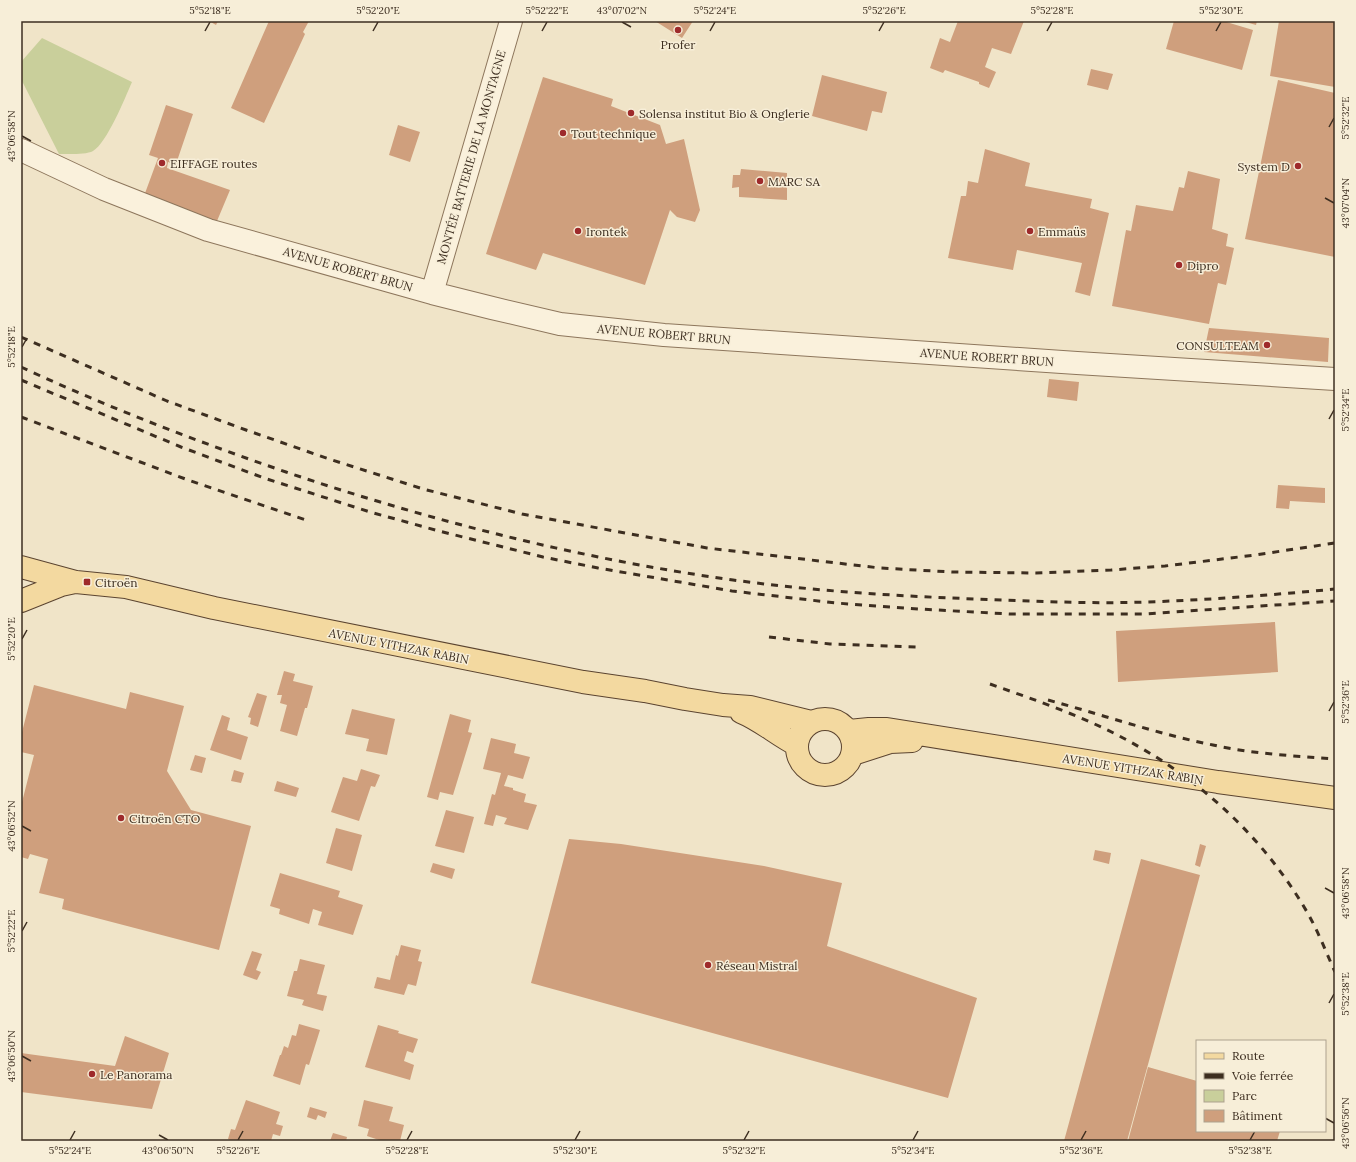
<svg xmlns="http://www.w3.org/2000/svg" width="1356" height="1162" viewBox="0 0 1356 1162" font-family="Lora,serif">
<rect width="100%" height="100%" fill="#f0e4c8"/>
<path fill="#c9cf9b" d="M42 38 132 82C125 98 107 143 93 151 86 155 67 154 59 154L21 79V62Z"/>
<path fill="#cf9f7d" d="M209 21H218L216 25Z
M269 21H309L303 32 305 34 264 123 231 108Z
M655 21H693L682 38Z
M958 21H1024L1011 54 992 48 985 67 996 72 989 88 979 84V82L945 70 943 73 930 68 940 38 950 42Z
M1174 21H1223L1253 30 1242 70 1166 49Z
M1242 21H1257L1256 25Z
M1279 21H1335V87L1270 76Z
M1091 69 1113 74 1108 90 1087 85Z
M822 75 887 92 882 113 872 111 867 131 812 116Z
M543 77 613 99 611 106 660 125 666 144 684 139 700 210 695 222 677 217 670 210 645 285 543 253 536 270 486 254Z
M1278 80 1335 93V257L1245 239Z
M166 105 193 114 176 164 168 162 167 168 230 190 217 221 144 196 158 158 149 155Z
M398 125 420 132 410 162 389 155Z
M985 149 1030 163 1025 186 1092 199 1090 208 1109 213 1090 296 1075 292 1082 263 1017 250 1013 270 948 258 961 196H966L968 181 978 183Z
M741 169 787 173V200L739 197V187L732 188 733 175H740Z
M1188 171 1220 179 1212 229 1228 234 1226 246 1234 248 1226 285 1218 283 1209 324 1112 306 1126 230 1131 231 1136 205 1173 211 1179 187 1184 188Z
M1209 328 1329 338 1328 362 1204 352Z
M1049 379 1079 382 1077 401 1047 397Z
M1278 485 1325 488V503L1290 501 1289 509 1276 508Z
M1275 622 1278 672 1118 682 1116 631Z
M284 671 295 674 293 681 313 686 307 708H305L297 736 280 731 287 705 280 703 282 695H277Z
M34 685 126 709 130 692 184 706 167 771 191 810 251 826 219 950 62 909 64 899 39 893 48 859 30 854 28 859 21 857V806L34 755 21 752V736Z
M257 693 267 696 258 727 250 724 251 718 248 717Z
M352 709 395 719 387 755 366 751 369 739 345 734Z
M450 714 471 720 468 732 472 733 453 795 440 792 438 800 427 797Z
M222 715 230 718 227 730 248 737 241 760 210 750Z
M491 738 516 744 514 753 530 757 523 779 508 775 504 786 513 788V790L526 794 524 802 537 805 528 830 504 824 507 818 496 815 493 826 484 824 492 794 495 795 501 773 483 769Z
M195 755 206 758 202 773 190 770Z
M361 769 380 775 375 787 371 786 359 821 331 812 343 777 357 781Z
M234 770 244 773 241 783 231 781Z
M277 781 299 788 296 797 274 791Z
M446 810 474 817 464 853 435 846Z
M336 828 362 835 352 871 326 863Z
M569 839 621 844 693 855 764 866 842 883 827 946 977 998 948 1098 531 983Z
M1200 844 1206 846 1200 867 1195 865Z
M1095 850 1111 853 1109 864 1093 860Z
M1141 859 1200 875 1127 1141H1064Z
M433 863 455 869 452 879 430 872Z
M280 873 340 891 338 897 363 905 353 935 318 925 322 912 313 909 309 924 279 914 280 909 270 906Z
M401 945 421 950 418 961 422 962 416 986 408 984 404 995 374 988 377 977 390 980 396 955 398 956Z
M252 951 262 954 256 970 261 972 257 980 243 975Z
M300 959 325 965 317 994 327 996 323 1011 302 1005 304 1000 287 996 294 971H297Z
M299 1024 320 1030 309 1065 306 1064 300 1085 273 1076 280 1055H281L284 1046 288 1048 292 1035 296 1036Z
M378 1025 399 1031 398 1033 418 1039 413 1053 407 1051 404 1061 414 1065 410 1080 365 1067Z
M125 1036 169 1053 152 1109 21 1092V1053L115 1066Z
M1148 1067 1197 1081V1131H1280L1277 1141H1128Z
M246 1100 280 1112 276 1124 283 1126 280 1136 273 1134 271 1141H232L228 1139 231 1129 235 1130Z
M364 1100 393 1107 389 1121 404 1125 400 1141H382L367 1136 369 1129 358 1126Z
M310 1107 327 1112 325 1118 318 1115 316 1120 307 1117Z
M333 1133 347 1137 346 1141H330Z"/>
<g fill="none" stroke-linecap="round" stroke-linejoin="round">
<defs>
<path id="minor" d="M21 150 104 189 208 230 432 293 492 308 560 324 664 335 1077 363 1335 379
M432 293 511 21"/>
<path id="major" d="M21 567 76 582 126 587 214 608 583 682 645 691 685 699 723 705 750 707 811 722
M21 601 61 585 75 582
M741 712C761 720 777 735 797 745
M797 747a28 28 0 1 1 56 0a28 28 0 1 1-56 0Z
M849 731 869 729H887L1218 782 1335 798
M853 754 890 742 912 741"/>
</defs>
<use href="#minor" stroke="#8d765c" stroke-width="24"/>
<use href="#major" stroke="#5b4430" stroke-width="24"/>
<use href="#minor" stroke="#faf1dc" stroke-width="22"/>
<use href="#major" stroke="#f3d9a0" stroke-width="22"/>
<path stroke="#3d2e20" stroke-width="3" stroke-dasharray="7 7" stroke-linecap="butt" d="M21 337 167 401 246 430 329 459 423 489 522 514 707 548 880 568 952 572 1036 573 1111 570 1165 566 1255 555 1335 543
M21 367C107 407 196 441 286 472 431 521 581 559 733 580 814 591 895 596 976 599 1033 601 1089 604 1146 602 1209 600 1272 595 1335 589
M21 380 181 447 264 478 370 512 439 531 543 557 598 568 732 591 836 603 918 609 1011 614H1144L1335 601
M21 417 188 480 306 520
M769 637 830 644 918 647
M990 684C1041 702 1094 720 1141 748 1209 787 1267 843 1307 912 1318 931 1326 952 1335 972
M1048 700C1103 715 1158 734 1213 745 1253 754 1295 756 1335 759"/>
</g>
<path fill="none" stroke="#3d2e20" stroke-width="1.5" d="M622 22 631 27M205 31 210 22M373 31 378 22M542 31 547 22M710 31 715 22M879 31 884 22M1047 31 1052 22M1216 31 1221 22M1329 127 1334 118M22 136 31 141M1325 198 1334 203M22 347 27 338M1329 419 1334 410M22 639 27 630M1329 711 1334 702M22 826 31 831M1325 888 1334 893M22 931 27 922M1329 1003 1334 994M22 1056 31 1061M1325 1118 1334 1123M159 1135 168 1140M70 1140 75 1131M238 1140 243 1131M407 1140 412 1131M575 1140 580 1131M744 1140 749 1131M913 1140 918 1131M1081 1140 1086 1131M1250 1140 1255 1131"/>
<g fill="#9e2a2b" stroke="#f7eed8" stroke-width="1.5">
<circle cx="678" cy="30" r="4"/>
<circle cx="631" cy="113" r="4"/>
<circle cx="563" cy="133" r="4"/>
<circle cx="162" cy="163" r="4"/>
<circle cx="1298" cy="166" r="4"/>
<circle cx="760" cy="181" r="4"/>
<circle cx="578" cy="231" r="4"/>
<circle cx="1030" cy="231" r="4"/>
<circle cx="1179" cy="265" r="4"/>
<circle cx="1267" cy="345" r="4"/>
<rect x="83" y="578" width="8" height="8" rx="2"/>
<circle cx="121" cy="818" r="4"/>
<circle cx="708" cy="965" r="4"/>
<circle cx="92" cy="1074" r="4"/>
</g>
<g text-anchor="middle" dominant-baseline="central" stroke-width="3" stroke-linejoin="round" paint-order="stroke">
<g font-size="12" fill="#3d2e20" stroke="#f7eed8" text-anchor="start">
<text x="678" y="44" text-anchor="middle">Profer</text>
<text x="639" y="113">Solensa institut Bio &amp; Onglerie</text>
<text x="571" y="133">Tout technique</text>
<text x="170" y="163">EIFFAGE routes</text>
<text x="1290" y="166" text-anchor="end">System D</text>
<text x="768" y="181">MARC SA</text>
<text x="586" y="231">Irontek</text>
<text x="1038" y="231">Emmaüs</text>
<text x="1187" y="265">Dipro</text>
<text x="1259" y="345" text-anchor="end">CONSULTEAM</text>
<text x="95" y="582">Citroën</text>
<text x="129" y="818">Citroën CTO</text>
<text x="716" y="965">Réseau Mistral</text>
<text x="100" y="1074">Le Panorama</text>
</g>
<g font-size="12" fill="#3d2e20" stroke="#f7eed8">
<text transform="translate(471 157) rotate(-74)">MONTÉE BATTERIE DE LA MONTAGNE</text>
<text transform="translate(348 269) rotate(16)">AVENUE ROBERT BRUN</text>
<text transform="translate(664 334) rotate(5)">AVENUE ROBERT BRUN</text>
<text transform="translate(987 357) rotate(4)">AVENUE ROBERT BRUN</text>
<text transform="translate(399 646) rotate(11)">AVENUE YITHZAK RABIN</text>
<text transform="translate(1133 769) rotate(9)">AVENUE YITHZAK RABIN</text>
</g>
</g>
<rect width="1356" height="1162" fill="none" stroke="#f7eed8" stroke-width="44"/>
<rect x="1196" y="1040" width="130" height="92" fill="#f7eed8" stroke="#ada18e"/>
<rect x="1204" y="1053" width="20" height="6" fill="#f3d9a0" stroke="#ada18e"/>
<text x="1232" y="1060" font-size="12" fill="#3d2e20">Route</text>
<rect x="1204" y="1073" width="20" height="6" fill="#3d2e20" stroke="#ada18e"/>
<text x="1232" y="1080" font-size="12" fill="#3d2e20">Voie ferrée</text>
<rect x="1204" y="1090" width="20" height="12" fill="#c9cf9b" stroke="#ada18e"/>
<text x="1232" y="1100" font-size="12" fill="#3d2e20">Parc</text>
<rect x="1204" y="1110" width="20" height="12" fill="#cf9f7d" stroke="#ada18e"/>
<text x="1232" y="1120" font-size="12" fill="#3d2e20">Bâtiment</text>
<rect x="22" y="22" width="1312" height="1118" fill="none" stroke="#3d2e20" stroke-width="1.5"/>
<g font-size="10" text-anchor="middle" fill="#3d2e20">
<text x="210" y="14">5°52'18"E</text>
<text x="378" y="14">5°52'20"E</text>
<text x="547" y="14">5°52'22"E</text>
<text x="622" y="14">43°07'02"N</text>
<text x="715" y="14">5°52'24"E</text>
<text x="884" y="14">5°52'26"E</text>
<text x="1052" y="14">5°52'28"E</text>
<text x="1221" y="14">5°52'30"E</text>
<text transform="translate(1345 118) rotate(-90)" y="4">5°52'32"E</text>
<text transform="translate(11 136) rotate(-90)" y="4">43°06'58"N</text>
<text transform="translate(1345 203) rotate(-90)" y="4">43°07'04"N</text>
<text transform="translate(11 347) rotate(-90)" y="4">5°52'18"E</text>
<text transform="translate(1345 410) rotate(-90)" y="4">5°52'34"E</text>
<text transform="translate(11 639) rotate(-90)" y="4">5°52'20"E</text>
<text transform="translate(1345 702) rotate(-90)" y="4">5°52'36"E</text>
<text transform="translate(11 826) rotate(-90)" y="4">43°06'52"N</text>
<text transform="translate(1345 893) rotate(-90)" y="4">43°06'58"N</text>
<text transform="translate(11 931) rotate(-90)" y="4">5°52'22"E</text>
<text transform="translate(1345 994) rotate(-90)" y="4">5°52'38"E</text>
<text transform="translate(11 1056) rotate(-90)" y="4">43°06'50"N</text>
<text transform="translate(1345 1123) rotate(-90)" y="4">43°06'56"N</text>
<text x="70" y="1154">5°52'24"E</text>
<text x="168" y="1154">43°06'50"N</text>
<text x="238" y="1154">5°52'26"E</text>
<text x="407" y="1154">5°52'28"E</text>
<text x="575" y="1154">5°52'30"E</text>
<text x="744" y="1154">5°52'32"E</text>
<text x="913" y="1154">5°52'34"E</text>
<text x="1081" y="1154">5°52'36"E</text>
<text x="1250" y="1154">5°52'38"E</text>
</g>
</svg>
